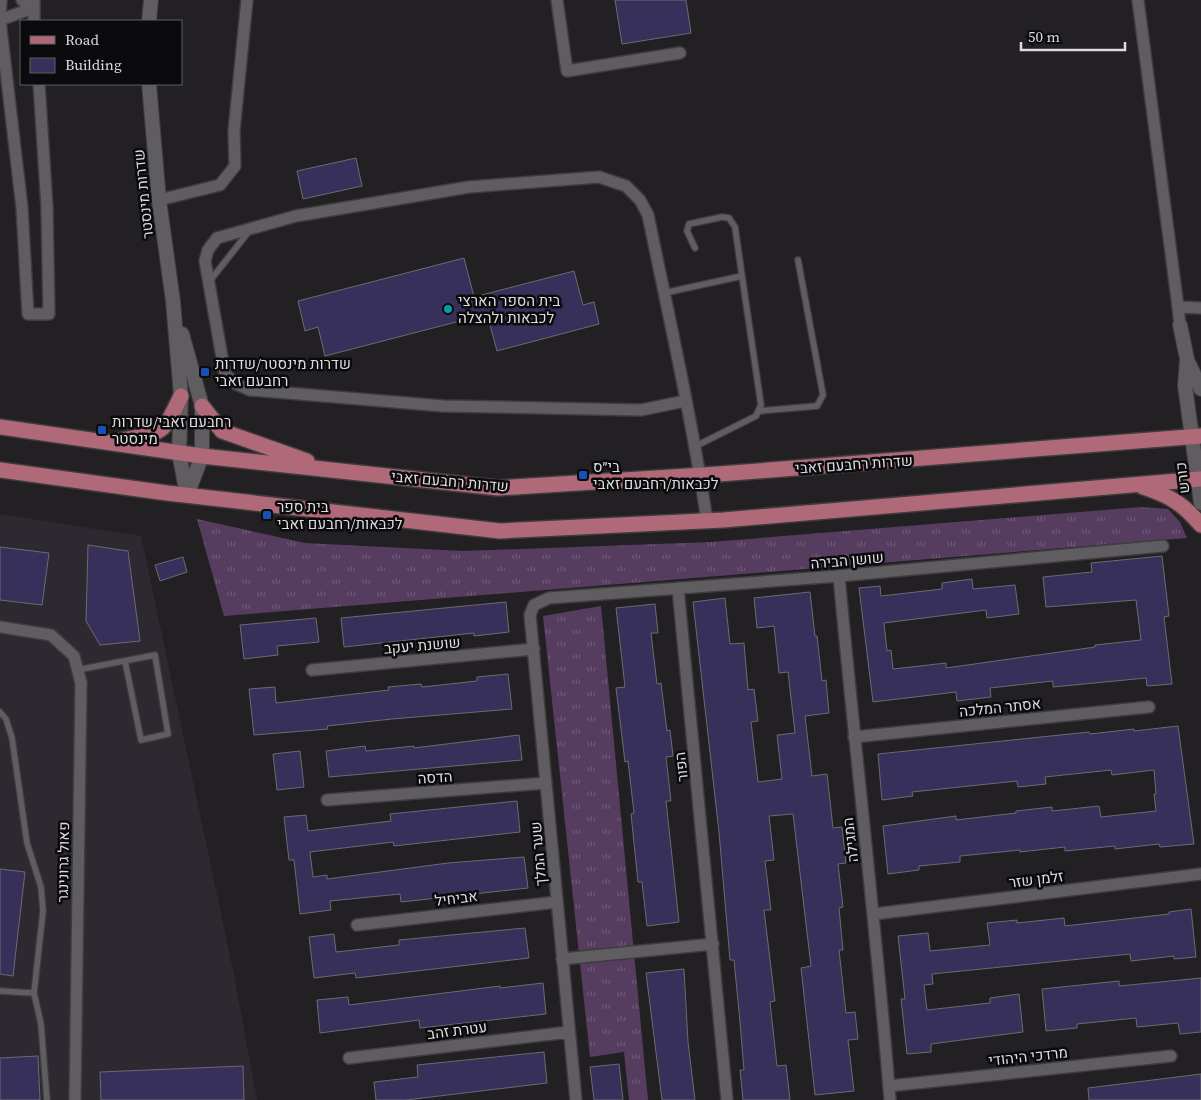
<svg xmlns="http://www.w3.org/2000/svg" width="1201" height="1100" viewBox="0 0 1201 1100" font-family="'Source Serif 4',Heebo,serif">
<defs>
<pattern id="grass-tufts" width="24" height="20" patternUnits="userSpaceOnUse" patternTransform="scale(1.25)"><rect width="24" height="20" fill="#563d60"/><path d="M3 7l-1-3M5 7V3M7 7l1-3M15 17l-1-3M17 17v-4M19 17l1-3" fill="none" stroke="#6e5876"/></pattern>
</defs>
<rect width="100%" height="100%" fill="#222023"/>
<path fill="#2e2930" d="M0 514 141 536 234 975 257 1100H0Z"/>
<path fill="url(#grass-tufts)" d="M1141 507 1168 509 1180 522 1187 538 224 616 197 519 305 543 464 551 711 542Z
M601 606 648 1100H629L624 1052 590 1057 543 616Z"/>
<path fill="#37305b" stroke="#6c6b6f" d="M615 0H686L691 33 622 44Z
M356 158 362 186 303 199 297 171Z
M464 258 474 297 574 271 583 305 594 302 599 324 497 351 487 314 325 356 318 327 305 331 298 301Z
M88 545 128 551 140 641 100 645 86 621Z
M0 547 49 553 42 605 0 600Z
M1162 556 1169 616 1164 617 1172 684 1147 686 1146 678 1053 687V681L990 688 991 697 957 701 956 692 873 702 859 588 880 586 881 596 942 589V583L972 579 973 589 1015 585 1019 614 987 618 986 610 884 623 887 651 891 650 893 669 946 663V668L1095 647V645L1141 640 1136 600 1046 607 1043 577 1092 572 1091 563Z
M183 557 187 572 160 581 155 565Z
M810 592 815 636H817L822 681 826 680 829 713 805 716 812 776 827 774 833 828 842 827 846 863 838 864 843 907 839 908 843 950H839L846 1013 855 1012 858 1039 848 1040 854 1091 815 1095 801 968 811 966 793 814 769 816 774 860 765 861 771 910H764L775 1001 770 1002 777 1066 786 1065 790 1100H743L740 1070H744L740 1022 734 960H730L719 832 693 602 725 598 730 644 744 643 748 690 754 689 758 721 751 722 758 782 782 779 777 735 795 733 788 672 779 673 774 626 757 628 754 598Z
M506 602 509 632 474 636V633L344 647 341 618Z
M655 604 658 633H651L657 684 661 683 667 731 670 730 673 756 666 757 671 801H666L679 922 647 926 642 882H638L631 814 634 813 628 761 625 762 616 688 625 687 616 608Z
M316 618 319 642 277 646 278 655 244 659 240 625Z
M508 674 512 709 392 719 327 726 328 729 254 735 249 689 275 687 276 703 389 690 388 687 421 684 422 687 477 681V677Z
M1178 726 1194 844 1160 847 1159 844 1115 849V846L1065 851V847L1020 852V850L960 856V862L919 866V870L888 874 883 826 956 816V820L1016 813V811L1052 807V811L1099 806 1101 817 1156 811 1154 794H1156L1154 770 1112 775 1111 770 1045 777 1046 784 1018 787 1017 781 912 792 913 796 882 800 878 754 1089 732 1090 734 1134 729V731Z
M519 735 522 760 329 777 326 751 365 746 366 751 414 746V748Z
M300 751 304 787 277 790 273 754Z
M517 801 520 832 394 846 393 842 310 852 313 877 327 875V879L448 863 524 857 528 888 401 902 400 894 330 901 331 910 300 914 294 860H289L284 817 306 815 308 831 391 821 390 814Z
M0 869 25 872 13 976 0 974Z
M1191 909 1196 957 1174 959V956L1131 961 1130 954 932 974 933 984 924 985 927 1010 990 1003V998L1019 994 1023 1032 931 1044V1052L907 1054 901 999H905L898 936 928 933 930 951 990 945 987 923 1017 920V923L1064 918 1065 926 1169 914V912Z
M525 928 529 958 356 978 355 973 314 978 309 937 334 934 336 952 399 945V940Z
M684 969 688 1042 695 1100H662L646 973Z
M1201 978V1032L1180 1034 1178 1023 1137 1027 1136 1018 1077 1024V1028L1046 1031 1042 989 1119 981V986Z
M543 983 546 1014 420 1028 419 1020 320 1033 317 1000 348 997 349 1005 500 986V988Z
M544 1052 547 1083 406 1100H376L374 1082 418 1077 417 1065Z
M38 1056 40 1100H0V1058Z
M619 1064 623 1100H594L590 1067Z
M243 1066 244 1100H101L100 1072Z
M1201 1074V1100H1089L1088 1088Z"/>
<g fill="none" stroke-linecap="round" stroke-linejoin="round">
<defs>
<path id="service" d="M209 282 250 230
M664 293 742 276 735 227 729 218 722 217 689 224 687 231 695 248
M760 411 817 406 823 395 798 260
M696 446 756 416 761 405 742 276
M77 670 155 655 168 734 141 740 125 661
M0 712 6 719 12 738 27 843 41 887 43 911 34 993 41 1024 47 1100
M0 991 34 993"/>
<path id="minor" d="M1 0 0 20 22 208 28 314H49L47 207 39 84
M22 0 33 8
M557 0 567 71 680 53
M1138 0 1178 307
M0 20 33 8
M34 21V1
M159 200 220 185 235 166 234 131 247 0
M1180 325 1178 307 1201 308
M685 401 641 410 443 406 250 390 236 384 225 374 205 261 208 250 217 238 296 216 469 187 599 177 626 186 640 200 648 215C669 317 692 419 707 521
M839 576C855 751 876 925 890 1100
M678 588 727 1100
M0 627 51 635 74 656 81 683 75 1100
M312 670 534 649
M854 737 1149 707
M327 800 546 783
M874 914 1201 874
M357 925 557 902
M562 959 713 944
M349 1058 569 1032
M889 1086 1171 1056
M576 1100 530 615 534 605 549 598 839 576 1163 546"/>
<path id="tertiary" d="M149 21 151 0
M149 84 159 200 173 301 181 396 179 453 187 495
M1180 325 1187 359 1185 386 1201 503
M182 334 202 406V456L187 495
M1187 360 1201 389"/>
<path id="primary" d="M202 406 222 431 307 461
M0 427 202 456 498 488 719 474 1201 436
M122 440C165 432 162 435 181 396
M0 470 167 493 500 531 723 520 1201 479
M1143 487C1170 496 1182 503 1201 525"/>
</defs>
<use href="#service" stroke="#3e3c3e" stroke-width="8"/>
<use href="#minor" stroke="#3e3c3e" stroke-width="14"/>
<use href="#tertiary" stroke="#3e3c3e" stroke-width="16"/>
<use href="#primary" stroke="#3e3c3e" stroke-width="18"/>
<use href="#service" stroke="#605d61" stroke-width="5.5"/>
<use href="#minor" stroke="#605d61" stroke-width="11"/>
<use href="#tertiary" stroke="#605d61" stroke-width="14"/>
<use href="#primary" stroke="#b06979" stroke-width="15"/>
</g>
<circle fill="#0f9aa8" stroke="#0b0a0c" stroke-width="2" cx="448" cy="309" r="5"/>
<g fill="#1a4fb4" stroke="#0b0a0c" stroke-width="2">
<rect x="200" y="367" width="10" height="10" rx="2.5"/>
<rect x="97" y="425" width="10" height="10" rx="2.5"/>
<rect x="578" y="470" width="10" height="10" rx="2.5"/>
<rect x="262" y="510" width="10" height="10" rx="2.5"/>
</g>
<g text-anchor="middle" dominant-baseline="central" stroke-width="5" stroke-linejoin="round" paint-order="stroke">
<g font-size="15" fill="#dddbdd" stroke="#0b0a0c">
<text transform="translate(143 194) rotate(-96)">שדרות מינסטר</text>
<text transform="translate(854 464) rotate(-4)">שדרות רחבעם זאבי</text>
<text transform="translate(1182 478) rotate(-97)">כורש</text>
<text transform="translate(450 481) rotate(5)">שדרות רחבעם זאבי</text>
<text transform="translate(847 560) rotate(-5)">שושן הבירה</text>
<text transform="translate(422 645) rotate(-5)">שושנת יעקב</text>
<text transform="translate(1000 707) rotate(-6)">אסתר המלכה</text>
<text transform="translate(681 767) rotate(-96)">הפור</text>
<text transform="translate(435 777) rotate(-4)">הדסה</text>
<text transform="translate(850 840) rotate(-97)">המגילה</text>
<text transform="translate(538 854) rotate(-95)">שער המלך</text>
<text transform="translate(63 862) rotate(-89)">פאול גרונינגר</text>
<text transform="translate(1036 879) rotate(-7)">זלמן שזר</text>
<text transform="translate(456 898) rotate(-7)">אביחיל</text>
<text transform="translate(457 1030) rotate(-7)">עטרת זהב</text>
<text transform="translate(1028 1056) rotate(-6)">מרדכי היהודי</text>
</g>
<g font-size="15" fill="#dddbdd" stroke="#0b0a0c" text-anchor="start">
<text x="458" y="300">בית הספר הארצי<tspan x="458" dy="17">לכבאות ולהצלה</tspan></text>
<text x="215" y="363">שדרות מינסטר/שדרות<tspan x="215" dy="17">רחבעם זאבי</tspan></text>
<text x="112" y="421">רחבעם זאבי/שדרות<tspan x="112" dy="17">מינסטר</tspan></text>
<text x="593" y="466">בי״ס<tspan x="593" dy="17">לכבאות/רחבעם זאבי</tspan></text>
<text x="277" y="506">בית ספר<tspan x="277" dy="17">לכבאות/רחבעם זאבי</tspan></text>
</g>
</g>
<rect x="20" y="20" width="162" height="65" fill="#0b0a0c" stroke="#5f5e60"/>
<rect x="30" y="36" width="25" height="8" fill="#b06979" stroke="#5f5e60"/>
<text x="65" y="45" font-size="15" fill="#dddbdd">Road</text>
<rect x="30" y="58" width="25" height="15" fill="#37305b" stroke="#5f5e60"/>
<text x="65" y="70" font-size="15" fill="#dddbdd">Building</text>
<path d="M1021 42v8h104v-8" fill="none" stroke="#dddbdd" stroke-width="2.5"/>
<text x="1028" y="42" font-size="15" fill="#dddbdd" stroke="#0b0a0c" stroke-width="4" paint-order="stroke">50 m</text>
</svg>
